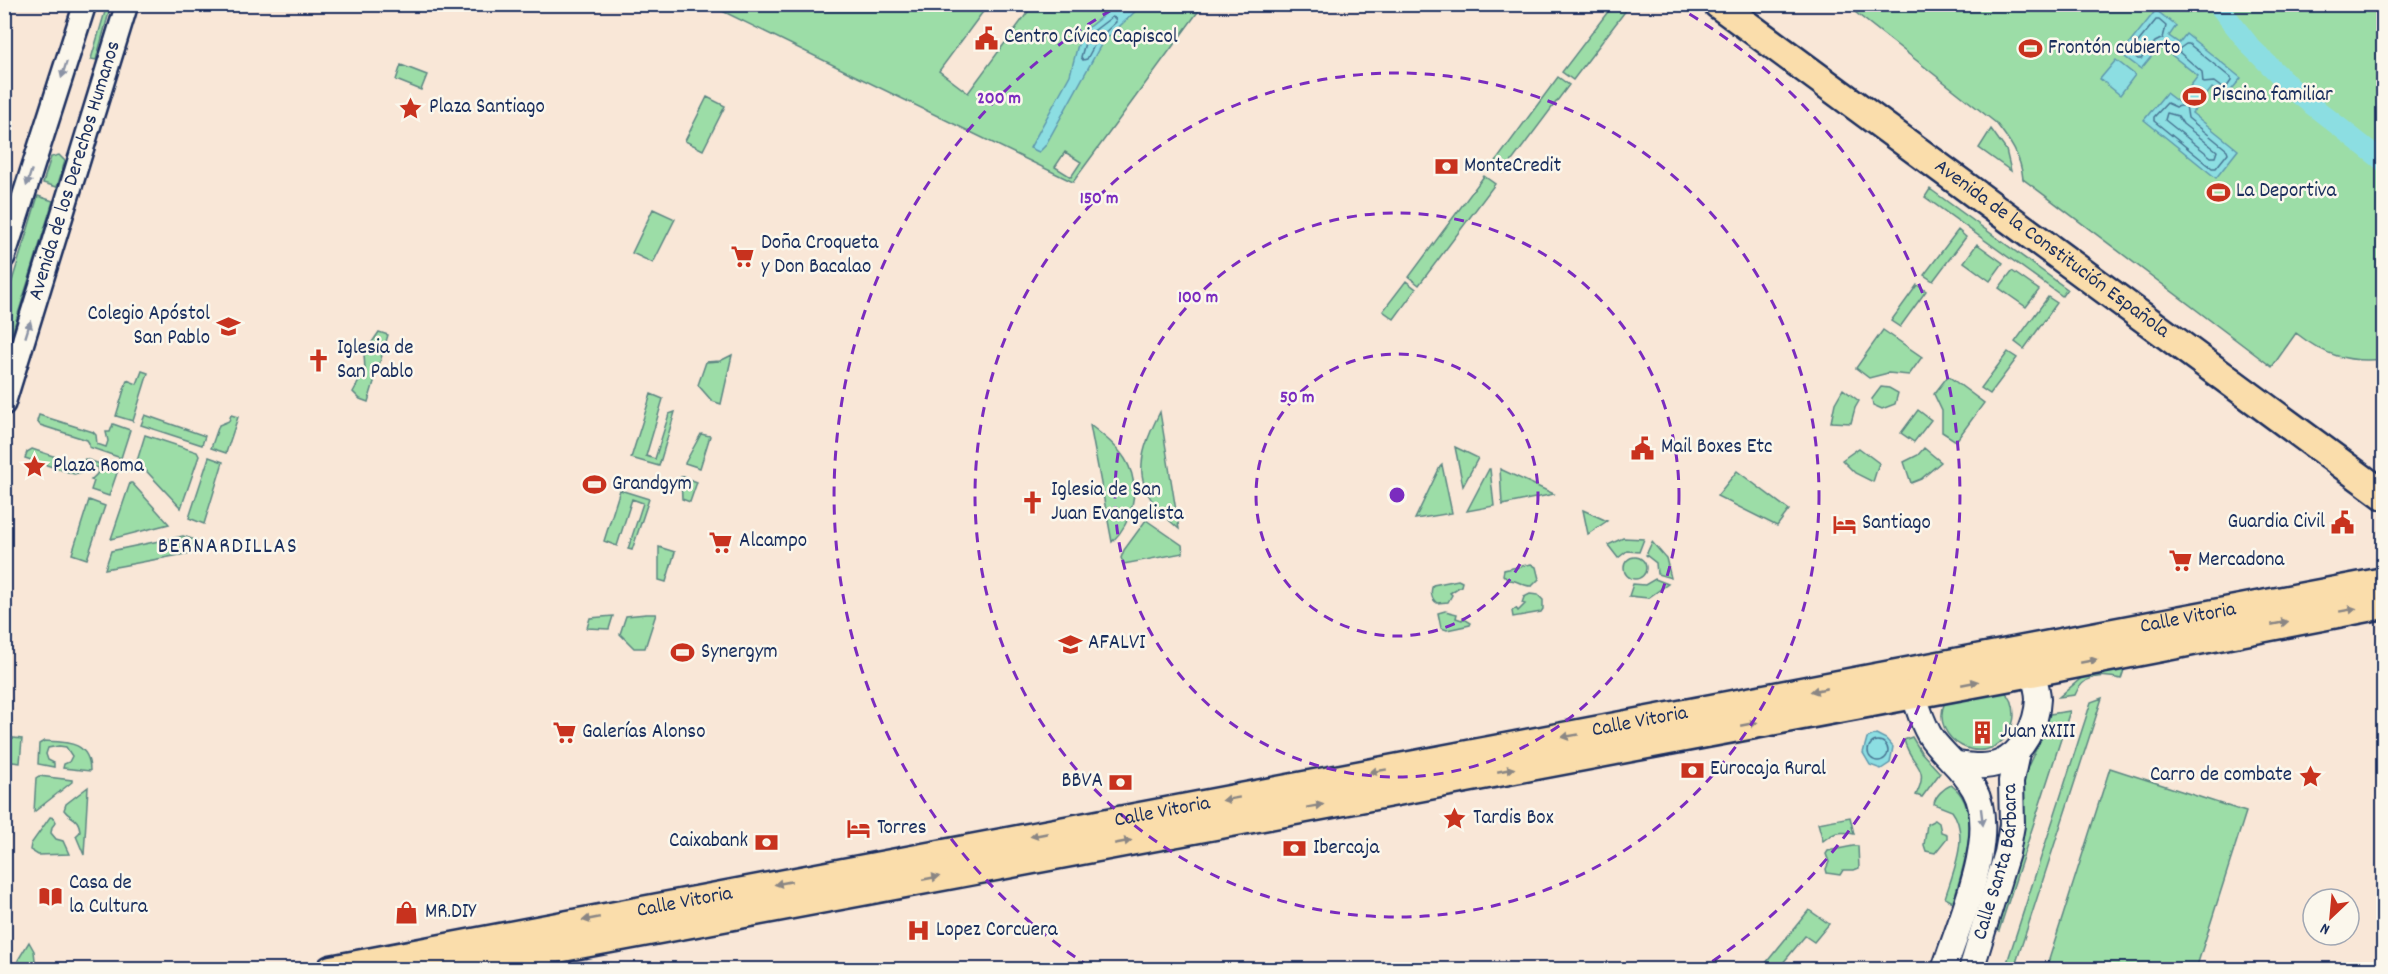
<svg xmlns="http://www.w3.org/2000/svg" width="2388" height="974" viewBox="0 0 2388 974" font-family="Dekko,sans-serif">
<rect width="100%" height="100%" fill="#f9e7d7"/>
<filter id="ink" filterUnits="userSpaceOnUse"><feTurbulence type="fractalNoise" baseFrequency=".0167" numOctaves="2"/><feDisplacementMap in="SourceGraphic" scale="12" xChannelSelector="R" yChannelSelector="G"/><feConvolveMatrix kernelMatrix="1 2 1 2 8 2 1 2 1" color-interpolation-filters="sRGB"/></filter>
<g filter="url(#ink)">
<path fill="#9cdda7" stroke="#5c8682" stroke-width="1.5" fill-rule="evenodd" d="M107 5H111L96 60 91 59Z
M710 5H988L939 71 968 93 1033 5H1203L1073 182ZM1065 152 1081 162 1071 177 1055 167Z
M1613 5H1630L1573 80 1562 72Z
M1846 5H2383V359C2347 363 2324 355 2296 333L2272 367 2023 179C2021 156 2010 141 1996 123Z
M401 65 427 75 421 90 396 80Z
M1558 77 1569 85 1503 173 1493 165Z
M707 97 725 106 703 150 685 141Z
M1991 129 2006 150 2011 171 1979 148Z
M59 155 65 161 57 187 43 183 51 157Z
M1484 176 1495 184 1419 285 1409 277Z
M1930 189 2067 289 2062 296 1925 197Z
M38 196 53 201 5 356V304Z
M653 209 675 219 653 263 632 253Z
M1958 230 1966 237 1933 281 1924 275Z
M1977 244 2003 263 1990 281 1964 262Z
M2012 271 2039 290 2026 307 1999 288Z
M1406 281 1416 289 1394 319 1383 311Z
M1917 285 1926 291 1900 327 1891 321Z
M2048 297 2057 303 2024 349 2015 342Z
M1883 330 1922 357 1909 375 1888 373 1869 378 1856 368Z
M379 332 388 335 368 402 360 399 353 392 365 370 364 354Z
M2008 352 2017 358 1990 394 1981 388Z
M732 355 721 404 712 401 698 385 706 362 720 361Z
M142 371 148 373 133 421 116 416 127 380 137 384Z
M1948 376 1984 403 1956 441 1942 432V411L1934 394Z
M1881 387 1889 388 1898 393 1895 404 1882 409 1873 405 1872 399Z
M1843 389 1859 401 1855 408 1851 423 1831 422 1835 403Z
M651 394 663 399 646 456 655 459 669 414 675 412 659 466 631 458Z
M1918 410 1931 420 1914 442 1901 433Z
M1160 412 1179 529C1132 490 1134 463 1160 412Z
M39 415 93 432 96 435 97 444 106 447 108 441 106 432H110L113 424 130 430 121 458 89 447V443L87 440 40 425 37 421Z
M145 415 205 436 202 445 141 425Z
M231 415 238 417 226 453 211 448 219 425 229 421Z
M1090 425C1118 447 1141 466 1132 506 1128 521 1123 531 1112 542Z
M701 434 710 436 700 468 685 463Z
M145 435 197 452 199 456 181 508 137 461Z
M1455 447 1478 458 1463 486Z
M1859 448 1879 463 1873 482 1855 473 1842 460Z
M1924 448 1941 462 1921 479 1911 483 1904 462 1918 455Z
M32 449 77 464H81L85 459 118 470 109 496 91 490 94 481 91 480 97 474 99 468 89 465 82 472 74 474 25 458 27 452Z
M209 457 223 462 204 524 189 518Z
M1442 465 1452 513 1415 519 1440 467Z
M1490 469 1494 506 1467 511 1489 469Z
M1500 469 1554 494 1502 505Z
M1737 471 1789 510 1777 526 1717 496Z
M681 476 697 482 690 502 682 499Z
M130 483H132L169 524 111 539Z
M620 490 649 499 632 550 628 549 643 503 632 499 617 546 604 541Z
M89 500 105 506 87 559 72 554Z
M1583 510 1607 521 1588 534Z
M1146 520 1182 545 1183 553 1124 564 1121 558 1124 550Z
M183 536 198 541 195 552 105 569 111 551Z
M1623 538 1644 539 1639 552 1627 551 1618 558 1608 545Z
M1652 542 1666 558 1671 578 1657 574 1656 563 1646 555Z
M659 547 675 552 666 582 659 580Z
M1624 568a11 11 0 1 1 22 0a11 11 0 1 1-22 0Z
M1531 564 1536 567 1539 579 1532 586C1522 587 1518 579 1508 580L1503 575 1504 570Z
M1655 579 1668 584 1648 598 1629 596 1633 584 1645 585Z
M1458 580 1462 582 1461 586 1450 593 1452 595 1448 602 1437 603C1431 599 1430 591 1433 585Z
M1530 594 1538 595 1543 600V609L1541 612 1513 617 1512 611 1516 608 1518 611 1525 604 1522 603 1524 597Z
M1445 611 1457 614 1456 618 1462 620 1463 618 1471 623 1470 625 1447 630 1441 628 1438 613Z
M646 614H656L645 648H634L620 634 626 616Z
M613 616 609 629 587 628 590 618Z
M2116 667 2124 670 2121 679C2103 674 2082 675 2075 695L2059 697 2085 675Z
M2004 691C2012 697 2014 706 2014 715 2014 722 2011 728 2008 733 1986 771 1928 740 1945 702Z
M2102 698 2014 969H2005L2091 702Z
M2070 711 1999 931 1994 929 2022 779 2038 745 2050 714Z
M5 737 22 739 20 763 5 761V755L9 748 5 742Z
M1912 737 1921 752 1940 773 1922 797 1916 795C1931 765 1911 767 1904 740Z
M44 741C67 742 90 741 90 771L63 768 64 764 69 762 72 756 66 747 59 746 48 748 46 754 48 760 54 763V767L38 764 39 744Z
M2110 768 2246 812 2196 969H2046Z
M39 776 72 780V782L34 812 36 778Z
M1951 785C1985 809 1962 871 1953 902L1945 898C1953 872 1970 835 1952 811L1934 804C1935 796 1944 788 1951 785Z
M88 787 84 855 76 836 80 832C79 816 70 819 64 810L66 804Z
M50 817 54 818 56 822 52 827 51 833 56 839 63 841 69 854 38 855 30 850 31 844Z
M1850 817 1854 834C1841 831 1834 832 1823 841L1818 823Z
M1935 820 1939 823 1941 832 1947 834V838L1935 853 1926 851 1924 845 1927 824Z
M1853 846H1858L1859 868 1854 870H1843L1840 875 1827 873 1826 869 1829 862 1826 854 1828 851Z
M1809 910 1829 924 1814 942 1805 936 1778 969H1761Z
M29 942 34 951 36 969H22L18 960Z"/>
<path fill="#8cdee2" stroke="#5f98ad" stroke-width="1.5" d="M1118 4 1142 5 1102 43 1045 146 1039 152 1030 148 1070 75 1081 33Z
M2156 10 2176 26 2169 36 2179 43 2186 34 2241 78 2225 98 2212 88 2192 113 2238 150 2216 178 2144 120 2166 93 2178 102 2198 76 2160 46 2141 69 2121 54Z
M2116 60 2135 75 2120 95 2100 79Z
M1876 734 1886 739 1893 747 1890 763 1881 769 1870 765 1863 753 1867 738Z"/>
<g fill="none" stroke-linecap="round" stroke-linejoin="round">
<path stroke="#487593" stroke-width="1.5" d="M1112 17 1115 18 1116 22 1097 40 1087 59 1083 60 1081 57 1087 36Z
M2156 20H2159L2166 26 2163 38 2155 42 2141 59H2138L2132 54 2131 51Z
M2186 44H2189L2231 78V81L2226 88H2222L2214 82 2203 83 2202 72 2179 52V49Z
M2167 103 2176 107 2186 105 2188 118 2227 150 2228 153 2216 168H2212L2154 121V117Z
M2167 113 2178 116 2183 124 2217 151 2215 157H2211L2165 120Z
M1868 751a10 10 0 1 1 20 0a10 10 0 1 1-20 0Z"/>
<path stroke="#8cdee2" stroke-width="20" d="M2217 4 2251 47 2299 95 2384 162"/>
<defs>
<g id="tertiary">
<path d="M4 257 85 4"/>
<path id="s1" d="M4 404 127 4"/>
</g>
<g id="secondary">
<path d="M1913 694C1919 709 1923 727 1933 740 1947 758 1962 768 1974 789 2000 835 1959 922 1944 970"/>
<path d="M1958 764C1971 766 1986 768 1999 763 2023 754 2037 724 2038 699 2038 690 2035 681 2032 672L2016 666"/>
<path id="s2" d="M1971 970 2007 853 2012 825 2011 781 2017 753"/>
</g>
<g id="trunk">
<path id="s3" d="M1718 4 2384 495"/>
<path id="s4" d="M331 970 2384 582"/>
<path d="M440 970 2032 672 2384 604"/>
</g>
</defs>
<use href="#tertiary" stroke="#1b2f5e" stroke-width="26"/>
<use href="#secondary" stroke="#1b2f5e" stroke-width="28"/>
<use href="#trunk" stroke="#1b2f5e" stroke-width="33"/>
<use href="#tertiary" stroke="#fbf7ec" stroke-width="21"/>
<use href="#secondary" stroke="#fbf7ec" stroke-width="24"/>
<use href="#trunk" stroke="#faddab" stroke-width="28"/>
</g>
<defs><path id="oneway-solid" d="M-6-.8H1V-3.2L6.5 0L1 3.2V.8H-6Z" transform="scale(1.5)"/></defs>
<g fill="#8b93a5">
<use href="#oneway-solid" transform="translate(64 70) rotate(108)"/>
<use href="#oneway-solid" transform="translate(29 178) rotate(108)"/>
<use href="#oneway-solid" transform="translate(28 329) rotate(-73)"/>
<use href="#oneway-solid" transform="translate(1982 817) rotate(83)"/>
</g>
<g fill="#8a8684">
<use href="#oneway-solid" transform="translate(2348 610) rotate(-10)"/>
<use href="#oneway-solid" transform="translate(2280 623) rotate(-11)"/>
<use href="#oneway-solid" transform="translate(2089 661) rotate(-11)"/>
<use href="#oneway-solid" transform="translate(1970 683) rotate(-11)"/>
<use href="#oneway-solid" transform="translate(1819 690) rotate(169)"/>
<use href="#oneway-solid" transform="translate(1749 724) rotate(-11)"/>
<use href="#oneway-solid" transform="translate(1570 736) rotate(170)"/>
<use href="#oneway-solid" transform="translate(1506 770) rotate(-11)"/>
<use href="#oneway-solid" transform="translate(1378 771) rotate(170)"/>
<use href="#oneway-solid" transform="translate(1231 799) rotate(170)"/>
<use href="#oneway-solid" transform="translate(1315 806) rotate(-10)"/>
<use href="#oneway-solid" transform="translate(1039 835) rotate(169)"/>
<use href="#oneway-solid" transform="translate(1123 842) rotate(-11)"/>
<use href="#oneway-solid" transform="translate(931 878) rotate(-11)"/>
<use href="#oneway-solid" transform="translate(783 883) rotate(169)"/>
<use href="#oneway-solid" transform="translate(591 919) rotate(169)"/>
</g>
</g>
<g fill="none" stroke="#7b2cbf" stroke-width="3" stroke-dasharray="10 8">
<circle cx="1397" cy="495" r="141"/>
<circle cx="1397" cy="495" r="282"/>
<circle cx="1397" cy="495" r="422"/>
<path d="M1090 967A563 563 0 0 1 1120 5M1674 5A563 563 0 0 1 1704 967"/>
</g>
<defs>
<symbol id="civic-bare" viewBox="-9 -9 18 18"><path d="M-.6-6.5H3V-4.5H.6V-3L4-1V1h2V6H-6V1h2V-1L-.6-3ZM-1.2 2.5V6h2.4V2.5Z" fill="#c8321e" stroke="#fbf7ec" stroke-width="2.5" paint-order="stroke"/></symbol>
<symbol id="stadium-bare" viewBox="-9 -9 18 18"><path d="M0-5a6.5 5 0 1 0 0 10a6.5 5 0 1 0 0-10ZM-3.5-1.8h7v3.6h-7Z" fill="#c8321e" stroke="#fbf7ec" stroke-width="2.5" paint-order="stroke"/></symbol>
<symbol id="sight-bare" viewBox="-9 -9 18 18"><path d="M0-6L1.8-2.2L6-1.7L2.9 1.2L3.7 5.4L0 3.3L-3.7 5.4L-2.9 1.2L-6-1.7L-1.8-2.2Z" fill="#c8321e" stroke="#fbf7ec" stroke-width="2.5" paint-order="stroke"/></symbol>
<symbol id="bank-bare" viewBox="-9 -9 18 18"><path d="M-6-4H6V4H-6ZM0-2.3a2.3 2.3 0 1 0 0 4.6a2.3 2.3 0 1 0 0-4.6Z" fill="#c8321e" stroke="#fbf7ec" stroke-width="2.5" paint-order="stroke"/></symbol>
<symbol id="supermarket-bare" viewBox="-9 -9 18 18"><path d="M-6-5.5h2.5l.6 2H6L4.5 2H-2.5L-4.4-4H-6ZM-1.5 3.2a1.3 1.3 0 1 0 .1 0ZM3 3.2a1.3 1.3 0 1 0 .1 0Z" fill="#c8321e" stroke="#fbf7ec" stroke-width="2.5" paint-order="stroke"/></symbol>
<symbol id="school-bare" viewBox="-9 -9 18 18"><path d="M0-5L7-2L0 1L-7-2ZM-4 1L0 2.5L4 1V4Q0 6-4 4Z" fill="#c8321e" stroke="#fbf7ec" stroke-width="2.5" paint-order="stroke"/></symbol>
<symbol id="church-bare" viewBox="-9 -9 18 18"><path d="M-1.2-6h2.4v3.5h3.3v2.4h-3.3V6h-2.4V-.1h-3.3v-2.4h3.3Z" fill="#c8321e" stroke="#fbf7ec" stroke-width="2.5" paint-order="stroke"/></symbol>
<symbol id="hotel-bare" viewBox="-9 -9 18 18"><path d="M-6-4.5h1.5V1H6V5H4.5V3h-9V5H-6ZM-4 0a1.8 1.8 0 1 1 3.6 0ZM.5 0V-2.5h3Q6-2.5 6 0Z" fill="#c8321e" stroke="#fbf7ec" stroke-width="2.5" paint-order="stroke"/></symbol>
<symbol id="university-bare" viewBox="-9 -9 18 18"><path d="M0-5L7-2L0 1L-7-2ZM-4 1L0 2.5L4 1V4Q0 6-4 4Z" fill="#c8321e" stroke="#fbf7ec" stroke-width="2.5" paint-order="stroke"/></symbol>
<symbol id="building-bare" viewBox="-9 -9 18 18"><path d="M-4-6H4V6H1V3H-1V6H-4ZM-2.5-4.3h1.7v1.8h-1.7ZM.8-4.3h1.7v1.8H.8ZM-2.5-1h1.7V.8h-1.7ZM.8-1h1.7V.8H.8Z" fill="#c8321e" stroke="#fbf7ec" stroke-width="2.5" paint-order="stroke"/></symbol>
<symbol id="library-bare" viewBox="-9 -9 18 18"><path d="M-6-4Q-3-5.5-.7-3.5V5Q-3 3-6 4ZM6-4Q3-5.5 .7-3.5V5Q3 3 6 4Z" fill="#c8321e" stroke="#fbf7ec" stroke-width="2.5" paint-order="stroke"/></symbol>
<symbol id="shop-bare" viewBox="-9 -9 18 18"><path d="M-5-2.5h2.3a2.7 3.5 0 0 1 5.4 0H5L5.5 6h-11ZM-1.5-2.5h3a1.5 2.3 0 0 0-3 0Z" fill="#c8321e" stroke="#fbf7ec" stroke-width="2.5" paint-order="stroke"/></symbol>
<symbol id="hospital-bare" viewBox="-9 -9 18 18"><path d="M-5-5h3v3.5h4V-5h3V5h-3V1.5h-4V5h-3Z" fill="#c8321e" stroke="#fbf7ec" stroke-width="2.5" paint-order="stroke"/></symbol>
</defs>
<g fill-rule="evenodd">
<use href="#civic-bare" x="970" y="22" width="33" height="33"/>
<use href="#stadium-bare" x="2014" y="32" width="33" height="33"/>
<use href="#stadium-bare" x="2178" y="80" width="33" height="33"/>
<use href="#sight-bare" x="394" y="92" width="33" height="33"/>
<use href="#bank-bare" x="1430" y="150" width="33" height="33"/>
<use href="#stadium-bare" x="2202" y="176" width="33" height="33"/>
<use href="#supermarket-bare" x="726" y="240" width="33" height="33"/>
<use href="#school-bare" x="212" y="310" width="33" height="33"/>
<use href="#church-bare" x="302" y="344" width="33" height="33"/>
<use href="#civic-bare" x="1626" y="432" width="33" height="33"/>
<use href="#sight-bare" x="18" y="450" width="33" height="33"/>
<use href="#stadium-bare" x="578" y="468" width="33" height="33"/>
<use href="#church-bare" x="1016" y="486" width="33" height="33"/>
<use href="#civic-bare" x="2326" y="506" width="33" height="33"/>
<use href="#hotel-bare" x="1828" y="508" width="33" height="33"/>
<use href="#supermarket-bare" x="704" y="526" width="33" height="33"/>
<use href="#supermarket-bare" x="2164" y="544" width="33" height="33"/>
<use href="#university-bare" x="1054" y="628" width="33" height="33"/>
<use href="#stadium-bare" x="666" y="636" width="33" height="33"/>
<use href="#supermarket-bare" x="548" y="716" width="33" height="33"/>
<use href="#building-bare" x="1966" y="716" width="33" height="33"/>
<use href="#bank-bare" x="1676" y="754" width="33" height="33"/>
<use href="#sight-bare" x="2294" y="760" width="33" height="33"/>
<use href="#bank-bare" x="1104" y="766" width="33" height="33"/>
<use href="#sight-bare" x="1438" y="802" width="33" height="33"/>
<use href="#hotel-bare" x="842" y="812" width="33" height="33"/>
<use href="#bank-bare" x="750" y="826" width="33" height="33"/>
<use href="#bank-bare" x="1278" y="832" width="33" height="33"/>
<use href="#library-bare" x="34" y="880" width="33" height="33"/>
<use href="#shop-bare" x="390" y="896" width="33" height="33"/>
<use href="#hospital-bare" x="902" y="914" width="33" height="33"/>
</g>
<g text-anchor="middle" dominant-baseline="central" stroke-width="5" stroke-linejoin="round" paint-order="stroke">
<g font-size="21" fill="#1b2f5e" stroke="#fbf7ec" text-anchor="start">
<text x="1004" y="38">Centro Cívico Capiscol</text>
<text x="2048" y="49">Frontón cubierto</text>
<text x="2212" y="96">Piscina familiar</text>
<text x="429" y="108">Plaza Santiago</text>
<text x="1464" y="167">MonteCredit</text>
<text x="2236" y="192">La Deportiva</text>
<text x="761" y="244">Doña Croqueta<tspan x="761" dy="24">y Don Bacalao</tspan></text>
<text x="210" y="315" text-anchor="end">Colegio Apóstol<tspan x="210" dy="24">San Pablo</tspan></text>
<text x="337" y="349">Iglesia de<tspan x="337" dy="24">San Pablo</tspan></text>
<text x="1661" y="448">Mail Boxes Etc</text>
<text x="53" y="467">Plaza Roma</text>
<text x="612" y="485">Grandgym</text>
<text x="1051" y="491">Iglesia de San<tspan x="1051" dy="24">Juan Evangelista</tspan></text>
<text x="2325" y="523" text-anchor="end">Guardia Civil</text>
<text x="1862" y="524">Santiago</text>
<text x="739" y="542">Alcampo</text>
<text x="2198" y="561">Mercadona</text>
<text x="1088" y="644">AFALVI</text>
<text x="701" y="653">Synergym</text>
<text x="582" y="733">Galerías Alonso</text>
<text x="2000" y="733">Juan XXIII</text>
<text x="1710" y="770">Eurocaja Rural</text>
<text x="2292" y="776" text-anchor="end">Carro de combate</text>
<text x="1103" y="782" text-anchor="end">BBVA</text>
<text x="1473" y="819">Tardis Box</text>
<text x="877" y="829">Torres</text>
<text x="748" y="842" text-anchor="end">Caixabank</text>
<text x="1313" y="849">Ibercaja</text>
<text x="69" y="884">Casa de<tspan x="69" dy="24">la Cultura</tspan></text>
<text x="425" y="913">MR.DIY</text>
<text x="936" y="931">Lopez Corcuera</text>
</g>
<g font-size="21" fill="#1b2f5e" stroke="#fbf7ec">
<text stroke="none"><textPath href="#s1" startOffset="244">Avenida de los Derechos Humanos</textPath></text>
<text stroke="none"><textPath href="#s3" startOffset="414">Avenida de la Constitución Española</textPath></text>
<text stroke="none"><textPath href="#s4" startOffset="1890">Calle Vitoria</textPath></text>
<text stroke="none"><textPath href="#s4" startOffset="1332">Calle Vitoria</textPath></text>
<text stroke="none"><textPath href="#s4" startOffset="846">Calle Vitoria</textPath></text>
<text stroke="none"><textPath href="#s2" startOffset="112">Calle Santa Bárbara</textPath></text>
<text stroke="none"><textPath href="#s4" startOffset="360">Calle Vitoria</textPath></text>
</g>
<g font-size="22" letter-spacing="1.5" fill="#1b2f5e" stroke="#fbf7ec">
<text x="228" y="547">BERNARDILLAS</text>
</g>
</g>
<circle cx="1397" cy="495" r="9" fill="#7b2cbf" stroke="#fbf7ec" stroke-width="3"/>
<g font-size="18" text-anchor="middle" font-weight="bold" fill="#7b2cbf" stroke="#fbf7ec" stroke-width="5" stroke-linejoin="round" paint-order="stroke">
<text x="999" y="103">200 m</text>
<text x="1099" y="203">150 m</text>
<text x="1198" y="302">100 m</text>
<text x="1297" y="402">50 m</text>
</g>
<rect width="2388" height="974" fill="none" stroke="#fbf7ec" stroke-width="24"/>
<rect x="12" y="12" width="2364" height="950" fill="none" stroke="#1b2f5e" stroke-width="2" filter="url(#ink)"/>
<g transform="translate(2331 917) rotate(206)"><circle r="28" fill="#fbf7ec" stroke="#a1a7b3" stroke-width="1.5"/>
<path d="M0-4.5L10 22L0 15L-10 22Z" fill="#c8321e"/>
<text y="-9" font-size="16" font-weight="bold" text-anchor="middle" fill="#1b2f5e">N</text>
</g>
</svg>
